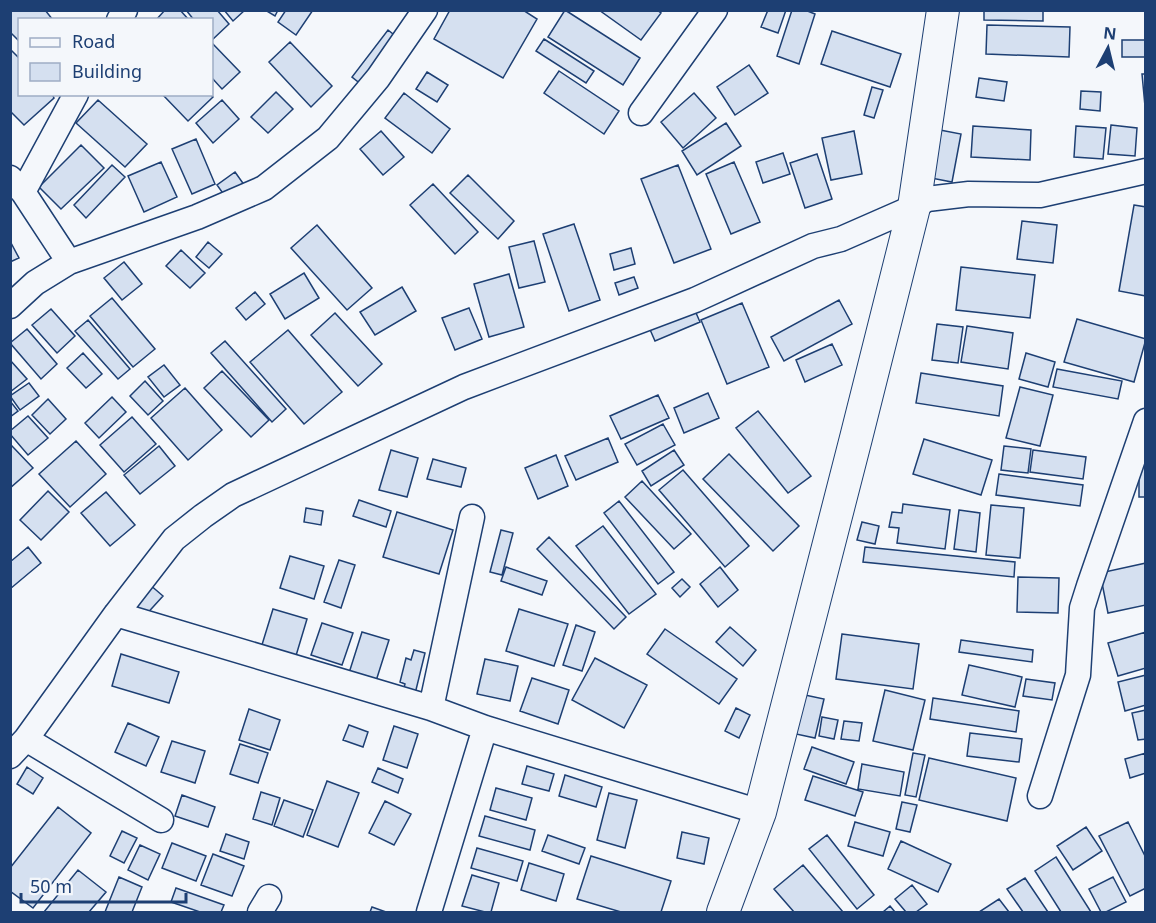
<svg xmlns="http://www.w3.org/2000/svg" width="1156" height="923" viewBox="0 0 1156 923" font-family="'Noto Sans',sans-serif">
<rect width="100%" height="100%" fill="#f4f7fb"/>
<path fill="#d5e0f0" stroke="#1d3f73" stroke-width="1.5" d="M10 10H45L53 20H20V42L10 32Z
M165 10H180L189 20H156Z
M186 10H217L229 24 212 40V20H194Z
M224 10H245L233 21Z
M265 10H278L275 16Z
M286 10H313L296 35 278 22Z
M450 10H523L537 19 503 78 434 39Z
M565 10 640 58 623 85 548 37Z
M599 10H657L661 13 641 40Z
M768 10H786L778 33 761 27Z
M792 10H805L815 14 799 64 777 56Z
M984 10H1043V21L984 20Z
M987 25 1070 27 1069 57 986 54Z
M388 30 398 38 362 85 352 77Z
M832 31 901 54 890 87 821 64Z
M544 39 594 71 586 83 536 51Z
M1122 40H1146V57H1122Z
M290 42 332 86 311 107 269 62Z
M212 43 240 72 222 89 212 78Z
M10 49 20 59V94H52L54 98 24 125 10 111Z
M749 65 768 93 735 115 717 87Z
M559 71 619 111 604 134 544 93Z
M427 72 448 85 437 102 416 89Z
M1142 74H1146V117Z
M979 78 1007 82 1004 101 976 97Z
M872 87 883 90 874 118 864 115Z
M1081 91 1101 92 1100 111 1080 109Z
M276 92 293 109 268 133 251 117Z
M404 93 450 129 432 153 385 118Z
M694 93 716 118 683 148 661 122Z
M162 94H210L213 97 188 121Z
M98 100 147 144 125 167 76 123Z
M222 100 239 119 213 143 196 123Z
M726 123 741 146 697 175 682 151Z
M1111 125 1137 128 1135 156 1108 154Z
M973 126 1031 130 1030 160 971 157Z
M1076 126 1106 128 1103 159 1074 157Z
M940 130 961 134 952 182 931 178Z
M381 131 404 157 383 175 360 149Z
M854 131 862 174 831 180 822 138Z
M196 139 215 184 192 194 172 149Z
M81 145 104 168 61 209 39 187Z
M783 153 790 174 763 183 756 162Z
M817 154 832 199 805 208 790 163Z
M161 162 177 197 144 212 128 176Z
M734 162 760 222 731 234 706 174Z
M112 165 125 177 86 218 74 205Z
M678 165 711 249 674 263 641 179Z
M235 172 245 186 227 199 217 185Z
M468 175 514 221 498 239 450 193Z
M433 184 478 232 455 254 410 205Z
M1134 205 1146 207V296L1119 291Z
M1022 221 1057 225 1053 263 1017 259Z
M574 224 600 300 569 311 543 234Z
M317 225 372 288 347 310 291 248Z
M10 241 19 258 10 262Z
M534 241 545 282 519 288 509 247Z
M208 242 222 254 209 268 196 257Z
M631 248 635 264 614 270 610 254Z
M181 250 205 273 190 288 166 266Z
M124 262 142 284 122 300 104 278Z
M961 267 1035 275 1030 318 956 310Z
M304 273 319 298 285 319 270 294Z
M509 274 524 327 489 337 474 284Z
M634 277 638 288 619 295 615 283Z
M402 287 416 311 375 335 360 312Z
M255 292 265 304 246 320 236 308Z
M112 298 155 349 133 367 90 316Z
M839 300 852 324 784 361 771 337Z
M742 303 769 367 727 384 701 320Z
M693 306 700 322 655 341 648 325Z
M469 308 482 339 455 350 442 318Z
M51 309 75 336 57 353 32 325Z
M335 313 382 364 358 386 311 335Z
M1077 319 1146 339 1134 382 1064 362Z
M88 320 130 369 118 379 75 331Z
M937 324 963 327 958 363 932 360Z
M967 326 1013 333 1008 369 961 362Z
M27 329 57 364 41 379 10 343Z
M288 330 342 392 304 424 250 362Z
M225 341 286 409 272 422 211 353Z
M832 344 842 365 805 382 796 360Z
M83 353 102 374 86 388 67 368Z
M1026 353 1055 362 1048 387 1019 379Z
M10 360 27 379 10 392Z
M164 365 180 385 164 397 148 377Z
M1057 369 1122 381 1118 399 1053 387Z
M222 371 269 420 251 437 204 388Z
M921 373 1003 386 999 416 916 403Z
M145 381 163 401 148 415 130 396Z
M29 383 39 396 20 410 10 396Z
M1020 387 1053 395 1040 446 1006 438Z
M185 388 222 430 188 460 151 418Z
M708 393 719 418 684 433 674 408Z
M658 395 669 418 621 439 610 416Z
M112 397 126 412 99 438 85 423Z
M48 399 66 419 50 434 32 415Z
M10 401 18 411 10 417Z
M758 411 811 476 788 493 736 428Z
M28 416 48 438 28 455 10 434V431Z
M132 417 156 444 124 472 100 445Z
M663 424 675 445 637 465 625 444Z
M608 438 618 462 576 480 565 456Z
M924 439 992 460 981 495 913 474Z
M76 441 106 474 70 507 39 474Z
M12 446 33 468 10 488V448Z
M159 446 175 466 140 494 124 475Z
M1004 446 1031 449 1028 473 1001 470Z
M391 450 418 458 407 497 379 490Z
M674 450 684 465 651 486 642 471Z
M1033 450 1086 457 1083 479 1030 472Z
M729 454 799 526 773 551 703 479Z
M556 455 568 486 538 499 525 468Z
M433 459 466 468 461 487 427 479Z
M1139 460H1146V497H1139Z
M683 470 749 546 725 567 659 490Z
M999 474 1083 485 1080 506 996 495Z
M642 481 691 534 674 549 625 497Z
M48 491 69 512 41 540 20 520Z
M106 492 135 525 110 546 81 513Z
M359 500 391 511 386 527 353 516Z
M619 501 674 572 658 584 604 513Z
M903 504 950 510 945 549 897 543 899 528 889 527 892 512 902 513Z
M991 505 1024 508 1020 558 986 555Z
M306 508 323 511 321 525 304 522Z
M959 510 980 513 976 552 954 549Z
M397 512 453 530 439 574 383 557Z
M862 522 879 526 875 544 857 540Z
M603 526 656 594 629 614 576 546Z
M501 530 513 533 502 575 490 572Z
M549 537 626 617 614 629 537 549Z
M28 547 41 563 10 589V562Z
M865 547 1015 562 1014 577 863 562Z
M290 556 324 566 314 599 280 588Z
M339 560 355 565 341 608 324 602Z
M1146 563V605L1108 613 1100 573Z
M506 567 547 581 542 595 501 581Z
M720 567 738 590 718 607 700 584Z
M1018 577 1059 578 1058 613 1017 612Z
M682 579 690 587 680 597 672 588Z
M149 584 163 596 143 618 129 606Z
M273 609 307 619 295 659 261 648Z
M519 609 568 624 554 666 506 651Z
M322 623 353 633 342 665 311 655Z
M576 625 595 632 582 671 563 665Z
M730 627 756 650 743 666 716 642Z
M665 629 737 679 719 704 647 654Z
M362 632 389 640 376 681 349 673Z
M1146 632V668L1118 676 1108 643Z
M842 634 919 644 913 689 836 679Z
M961 640 1033 650 1032 662 959 652Z
M414 650 425 653 414 698 402 695 405 684 400 682 406 658 411 660Z
M121 654 179 672 169 703 112 686Z
M595 658 647 685 624 728 572 700Z
M485 659 518 666 510 701 477 694Z
M969 665 1022 677 1015 707 962 695Z
M1146 675V705L1125 711 1118 682Z
M532 678 569 690 558 724 520 711Z
M1026 679 1055 683 1052 700 1023 696Z
M885 690 925 700 913 750 873 741Z
M805 695 824 699 815 738 796 734Z
M933 698 1019 711 1016 732 930 719Z
M736 708 750 715 739 738 725 731Z
M249 709 280 720 270 750 239 740Z
M1146 710V739L1138 740 1132 713Z
M822 717 838 720 834 739 819 736Z
M844 721 862 723 859 741 841 739Z
M128 723 159 737 146 766 115 752Z
M349 725 368 732 363 747 343 740Z
M394 726 418 734 407 768 383 760Z
M970 733 1022 739 1019 762 967 756Z
M172 741 205 751 195 783 161 772Z
M240 744 268 753 258 783 230 774Z
M812 747 854 762 846 784 804 769Z
M913 753 925 755 916 797 905 795Z
M1146 753V773L1130 778 1125 759Z
M929 758 1016 778 1007 821 919 800Z
M862 764 904 772 900 796 858 789Z
M527 766 554 774 549 791 522 784Z
M27 767 43 778 33 794 17 784Z
M378 768 403 779 398 793 372 782Z
M565 775 602 787 596 807 559 796Z
M813 776 863 792 855 816 805 800Z
M327 781 359 793 338 847 307 835Z
M496 788 532 798 526 820 490 810Z
M261 792 280 798 272 825 253 819Z
M609 793 637 800 625 848 597 840Z
M182 795 215 807 208 827 175 816Z
M284 800 313 810 303 837 274 826Z
M385 801 411 814 394 845 369 833Z
M902 802 917 805 910 832 896 829Z
M58 807 91 833 33 908 10 891V868Z
M485 816 535 830 530 850 479 836Z
M855 822 890 832 883 856 848 846Z
M1128 822 1146 858V888L1130 896 1099 836Z
M1086 827 1102 851 1073 870 1057 846Z
M122 831 137 838 124 863 110 856Z
M682 832 709 838 704 864 677 858Z
M226 834 249 842 244 859 220 851Z
M548 835 585 848 579 864 542 851Z
M827 835 874 895 857 909 809 849Z
M901 841 951 864 938 892 888 869Z
M172 843 206 856 196 881 162 868Z
M140 845 160 854 148 880 128 870Z
M477 848 523 861 517 881 471 868Z
M213 854 244 866 232 896 201 885Z
M591 856 671 881 661 912H621L577 899Z
M1056 857 1091 912H1061L1035 871Z
M529 863 564 874 556 901 521 890Z
M803 865 843 912H794L774 889Z
M78 870 106 892 89 912H44Z
M472 875 499 883 491 912H485L462 906Z
M119 877 142 887 132 912H105Z
M1113 877 1126 902 1106 912H1101L1089 889Z
M1025 878 1048 912H1023L1007 889Z
M912 885 927 904 916 912H906L895 899Z
M176 888 224 905 221 912H200L171 902Z
M999 899 1009 912H979Z
M890 906 895 912H883Z
M372 907 386 912H370Z"/>
<g fill="none" stroke-linecap="round" stroke-linejoin="round">
<defs>
<path id="minor" d="M119 20 125 10
M641 113 715 10
M10 178 23 192 69 262
M23 192 76 94
M10 306 35 283 69 262 197 217 264 188 328 138 378 78 425 10
M116 614 431 708 485 728 760 812
M431 708 472 517
M26 739 161 820
M10 756 26 739 116 614 174 539 203 516 233 495 464 387 695 300 813 246 841 239 914 207 927 199 969 194 1040 195 1146 171
M1040 796 1078 675 1082 608 1089 586 1146 421
M260 912 269 897
M429 912 485 728"/>
<path id="major" d="M723 912 760 812 856 438 914 207 943 10"/>
</defs>
<use href="#minor" stroke="#1d3f73" stroke-width="27"/>
<use href="#major" stroke="#1d3f73" stroke-width="34"/>
<use href="#minor" stroke="#f4f7fb" stroke-width="24"/>
<use href="#major" stroke="#f4f7fb" stroke-width="32"/>
</g>
<rect width="1156" height="923" fill="none" stroke="#1d3f73" stroke-width="24"/>
<rect x="18" y="18" width="195" height="78" fill="#f4f7fb" stroke="#9eadc5" stroke-width="1.5"/>
<rect x="30" y="38" width="30" height="9" fill="#f4f7fb" stroke="#9eadc5" stroke-width="1.5"/>
<text x="72" y="48" font-size="18" fill="#1d3f73">Road</text>
<rect x="30" y="63" width="30" height="18" fill="#d5e0f0" stroke="#9eadc5" stroke-width="1.5"/>
<text x="72" y="78" font-size="18" fill="#1d3f73">Building</text>
<g transform="translate(1108 48) rotate(7)" stroke="#f4f7fb" stroke-width="4.5" paint-order="stroke">
<path d="M0-4.5L10 22L0 15L-10 22Z" fill="#1d3f73"/>
<text y="-9" font-size="16" font-weight="bold" text-anchor="middle" fill="#1d3f73">N</text>
</g>
<path d="M21 893v9h165v-9" fill="none" stroke="#1d3f73" stroke-width="3"/>
<text x="30" y="893" font-size="18" fill="#1d3f73" stroke="#f4f7fb" stroke-width="4.5" paint-order="stroke">50 m</text>
</svg>
